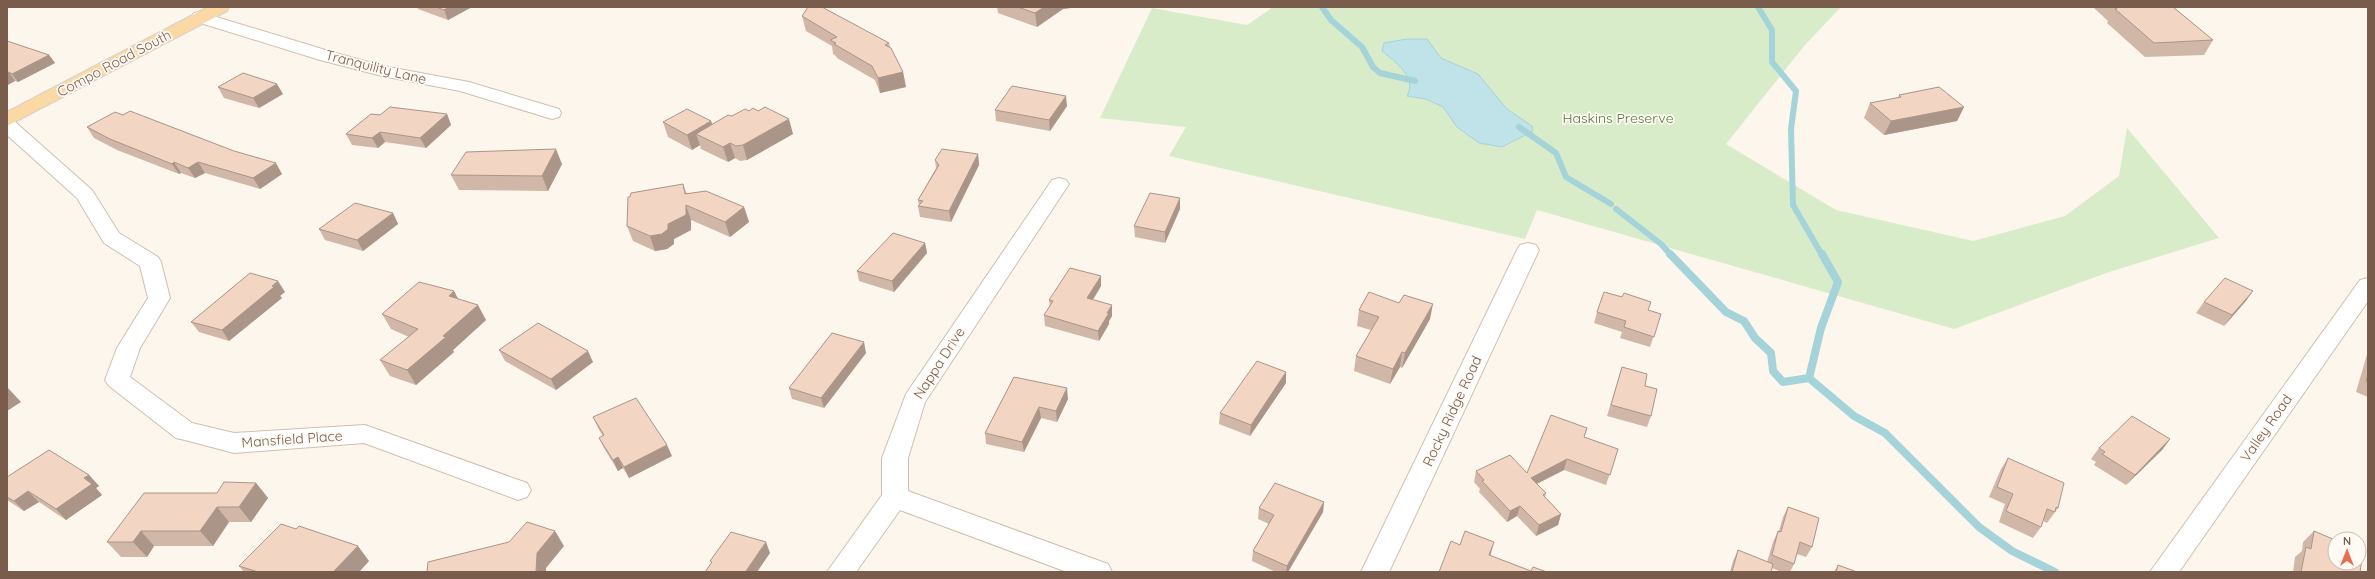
<svg xmlns="http://www.w3.org/2000/svg" width="2375" height="579" viewBox="0 0 2375 579" font-family="Quicksand,sans-serif">
<rect width="100%" height="100%" fill="#fdf6ec"/>
<path fill="#d8ecc9" d="M1273 7H1841L1805 45 1726 144 1836 210 1973 241 2065 216 2119 176 2127 128 2219 238 2109 272 1954 329 1537 210 1525 239 1169 156 1186 127 1100 118 1152 8 1247 25Z"/>
<path fill="#bfe3e8" stroke="#a5d3da" d="M1407 39H1427L1441 58 1478 74 1507 109 1532 126 1533 131 1502 147 1479 143 1457 127 1443 107 1426 99 1407 96C1418 77 1394 61 1382 51L1384 43Z"/>
<g fill="none" stroke-linecap="round" stroke-linejoin="round">
<path stroke="#a5d3da" stroke-width="6" d="M1322 7 1331 20 1362 47 1373 67 1380 73 1415 81
M1758 7 1772 30V62L1796 91 1791 129 1793 205 1822 255
M1519 127 1556 153 1566 177 1611 204
M1616 209 1661 244 1671 255"/>
<path stroke="#a5d3da" stroke-width="8" d="M1670 254 1726 312 1744 321 1755 338 1771 353 1773 371 1783 382 1809 378
M1822 254 1838 282 1821 328 1809 378 1854 416 1885 433 1979 527 2012 551 2055 572"/>
<defs>
<path id="minor" d="M200 12 332 52 383 66 469 82 559 109 561 113 559 117 552 119 460 91 382 76 320 60 194 21 191 17 194 13Z
M7 119 14 121 92 190 119 233 158 257 161 262 170 298 140 348 130 377 192 423 234 433 365 425 527 483 531 490 527 497 518 500 364 443 234 453 185 440 176 438 109 386 105 380 117 348 148 298 140 266 104 243 77 198 7 135Z
M1059 178 1066 180 1069 184 925 402 908 458V491L1108 564 1112 572H1067L900 510 856 572H827L882 495V458L906 394 1052 180Z
M1528 243 1536 245 1539 250 1389 572H1361L1517 250 1520 245Z
M2368 278V301L2179 572H2150L2360 280Z"/>
<path id="major" d="M208 7H229L227 11 7 126V112Z"/>
</defs>
<use href="#minor" stroke="#d1beb0" stroke-width="2"/>
<use href="#major" stroke="#dad1cd" stroke-width="2"/>
<use href="#minor" fill="#fff" fill-rule="evenodd"/>
<use href="#major" fill="#fbd9a5" fill-rule="evenodd"/>
</g>
<path fill="#d1b7a8" d="M417 7H472L448 20 418 9Z
M997 7H1078L1063 9 1037 27 998 13Z
M2093 7H2173L2213 40 2204 55 2145 57 2107 23 2108 21Z
M802 16 889 43 890 47 903 72 906 87 880 93 875 80 837 58 836 56 833 54 832 46 806 31Z
M7 41 49 55 55 63 18 82 15 81 7 84Z
M218 87 283 94 259 108 224 98Z
M1899 95 1964 107 1957 121 1884 135 1864 118 1870 103 1898 98Z
M1067 106 1050 131 996 121 995 110Z
M447 114 451 125 426 148 385 142 378 148 352 145 346 134 380 115Z
M732 116 793 134 747 160 740 161 735 158 728 162 701 149 700 145 692 150 668 137 663 122 711 121 712 124Z
M87 127 282 174 260 189 205 173 195 178 181 173 179 174 117 150 94 138Z
M978 154 979 165 951 222 920 217 918 206 919 205 918 200 936 168 935 160Z
M562 164 548 191 459 190 451 175Z
M683 184 687 194 744 207 749 222 730 237 691 220V230L674 239V244L667 249 655 251 633 241 627 226Z
M1180 209 1165 243 1135 237 1134 226Z
M393 213 398 224 363 251 325 240 319 229Z
M925 243 927 253 894 292 859 281 857 271Z
M1101 276V286L1093 300 1112 305V316L1109 321V324L1099 341 1045 326 1044 315 1050 306 1049 300Z
M454 291 458 299 486 320 453 350 454 352 416 385 390 376 380 360 409 337 391 329 382 314Z
M2253 291 2245 302 2224 326 2196 313 2204 302Z
M285 292 280 296 282 298 229 341 199 332 191 322Z
M1359 310 1430 319 1402 368 1400 367 1390 384 1354 371 1356 356 1371 330 1357 326Z
M1648 310 1661 314 1650 347 1620 338 1622 332 1594 323 1597 312Z
M499 350 593 362 556 390 505 361Z
M2368 351V397L2356 392Z
M866 353 824 408 792 399 789 388Z
M1622 367 1645 386 1651 416 1647 427 1607 416Z
M1014 377 1068 399 1057 422 1041 418 1024 452 986 444 985 433Z
M1286 383 1250 436 1219 424 1220 413Z
M593 417 672 456 629 478 623 468 618 471 604 448 599 438 603 436 598 428Z
M1584 437 1618 449 1606 485 1564 470 1537 484 1546 493 1545 497 1561 514 1558 525 1536 536 1517 516 1507 522 1479 492 1480 489 1474 482 1476 471 1527 473Z
M2170 439 2162 450 2126 485 2094 465 2096 462 2091 459 2099 448Z
M2008 458 2058 508 2047 523 2043 521 2041 527 2033 538 1999 522 2005 504 1989 497 2001 469Z
M89 475 99 486 96 488 102 495 66 520 39 502 24 511 7 500V477Z
M256 483 268 498 251 522H229L213 546H154L147 557H121L107 542Z
M1324 502 1323 512 1288 572H1276L1252 561 1253 551 1269 524 1258 519 1259 508Z
M1788 507 1812 547 1806 557 1797 554 1794 564 1790 572H1781L1772 568 1771 572H1730L1733 561 1738 550 1767 562 1773 542 1778 531H1779L1783 517Z
M2314 531 2360 572H2293L2295 557 2302 551 2303 542Z
M369 561 359 572H244L239 566Z
M1838 565 1857 572H1834Z"/>
<path fill="#aa9588" d="M449 7H472L448 20 444 10Z
M1044 7H1078L1063 9 1037 27 1035 13Z
M49 55 55 63 18 82 12 74Z
M9 72 15 81 8 85 7 84V73Z
M903 72 906 87 880 93 878 78Z
M277 84 283 94 259 108 253 98Z
M1066 96 1067 106 1050 131 1049 120Z
M1964 107 1957 121 1884 135 1891 121Z
M447 114 451 125 426 148 420 138Z
M789 119 793 134 747 160 743 145Z
M711 121 716 136 696 134 700 145 692 150 687 135Z
M380 132 385 142 378 148 372 138Z
M730 143 735 158 728 162 723 147Z
M556 149 562 164 548 191 542 176Z
M978 154 979 165 951 222 949 211Z
M174 162 181 173 179 174 172 164Z
M198 162 205 173 195 178 188 168Z
M276 163 282 174 260 189 253 178Z
M1180 198V209L1165 243V232Z
M686 205 691 220V230L674 239V244L667 249 655 251 650 236 668 224Z
M744 207 749 222 730 237 725 222Z
M393 213 398 224 363 251 357 240Z
M925 243 927 253 894 292 892 281Z
M1101 276V286L1087 309V298Z
M278 281 285 292 280 296 282 298 229 341 222 330Z
M454 291 462 307 449 296Z
M2253 291 2245 302 2224 326 2232 315Z
M1433 304 1430 319 1402 368 1405 353Z
M478 305 486 320 453 350 454 352 416 385 407 370 443 336Z
M1112 305V316L1109 321V324L1099 341 1098 331Z
M864 342 866 353 824 408 821 398Z
M588 351 593 362 556 390 551 379Z
M1402 352 1400 367 1390 384 1393 369Z
M1286 372V383L1250 436 1251 425Z
M7 387 21 402 7 411Z
M1067 388 1068 399 1057 422 1056 411Z
M1039 407 1041 418 1024 452 1022 442Z
M2170 439 2162 450 2126 485 2135 475Z
M667 445 672 456 629 478 624 467Z
M618 457 623 468 618 471 613 460Z
M1567 459 1564 470 1528 488 1531 478Z
M89 475 99 486 96 488 102 495 66 520 56 509 84 478Z
M256 483 268 498 251 522 239 507Z
M28 491 39 502 24 511 14 501Z
M1324 502 1323 512 1288 572H1286L1287 566Z
M1520 506 1517 516 1507 522 1510 511Z
M217 507 229 522 213 546 200 531Z
M1561 514 1558 525 1536 536 1539 525Z
M141 531 154 546 147 557 133 542Z
M555 531 564 546 546 568V572H536L537 553Z
M766 542 770 553 757 572H746V571Z
M1494 542 1490 557 1489 555Z
M358 546 369 561 359 572H333Z"/>
<path fill="#f3d5c3" stroke="#aa9588" d="M436 7H449L444 10Z
M808 7H822L889 43 885 45 891 48 903 72 878 78 872 66 834 44 836 43 830 40 837 37 802 16Z
M1018 7H1044L1035 13Z
M2115 7H2173L2213 40 2154 43 2115 9H2117Z
M7 41 49 55 12 74 9 72 7 73Z
M243 73 277 84 253 98 218 87Z
M1012 86 1066 96 1049 120 995 110Z
M1939 87 1964 107 1891 121 1870 103 1901 97 1899 95Z
M390 107 447 114 420 138 380 132 372 138 346 134 371 114 380 115Z
M765 107 789 119 743 145 736 146 730 143 723 147 696 134 728 115 732 116 745 109 749 111 753 108 758 111Z
M687 109 711 121 687 135 663 122Z
M130 111 234 151 276 163 253 178 198 162 188 168 174 162 172 164 110 139 87 127 115 112 123 115Z
M556 149 542 176 451 175 466 152Z
M942 149 978 154 949 211 918 206 923 201 918 200 939 165 935 160Z
M683 184 685 194 706 191 744 207 725 222 686 205V215L668 224V229L662 234 650 236 627 226 628 197H630L631 193Z
M1150 193 1180 198 1165 232 1134 226Z
M355 203 393 213 357 240 319 229Z
M893 233 925 243 892 281 857 271Z
M1070 268 1101 276 1087 298 1112 305 1107 313H1109L1098 331 1044 315 1053 301 1049 300Z
M250 273 278 281 272 286 274 287 222 330 191 322Z
M2225 278 2253 291 2232 315 2204 302Z
M419 282 454 291 449 296 478 305 443 336 446 337 407 370 380 360 418 329 382 314Z
M1369 292 1399 303 1404 295 1433 304 1405 353 1402 352 1393 369 1356 356 1379 317 1359 310Z
M1604 292 1622 297 1624 293 1651 302 1648 310 1661 314 1654 337 1624 327 1626 321 1597 312Z
M538 323 588 351 551 379 499 350Z
M832 333 864 342 821 398 789 388Z
M1257 361 1286 372 1251 425 1220 413Z
M1622 367 1647 374 1645 386 1657 389 1651 416 1611 405Z
M2368 375V382L2366 381Z
M1014 377 1067 388 1056 411 1039 407 1022 442 985 433Z
M636 398 667 445 624 467 618 457 613 460 599 438 604 435 593 417Z
M1551 415 1587 428 1584 437 1618 449 1610 475 1567 459 1531 478 1546 493 1543 495 1561 514 1539 525 1520 506 1510 511 1482 481 1484 480 1476 471 1510 455 1527 473Z
M2132 416 2170 439 2135 475 2102 454 2105 452 2099 448Z
M49 450 89 475 84 478 92 484 56 509 28 491 14 501 7 497V477Z
M2008 458 2064 483 2058 508 2056 507 2055 512 2047 509 2041 527 2006 511 2013 494 1997 487Z
M224 482 256 483 239 507H217L200 531H141L133 542H107L144 493H217Z
M1275 483 1324 502 1287 566 1253 551 1274 515 1259 508Z
M1788 507 1819 518 1812 547 1800 542 1794 564 1772 555 1778 531 1781 532Z
M527 522 555 531 537 553 536 572H427L428 562 509 542Z
M281 524 296 529 299 526 358 546 333 572H258L239 566Z
M1465 531 1494 542 1489 555 1531 571 1533 567 1547 572H1439L1451 541 1460 545Z
M2314 531 2335 540V563H2359V550L2363 552 2360 572H2301L2306 547 2311 549Z
M731 532 766 542 746 571 748 572H705L712 562 710 561Z
M1738 550 1773 564 1771 572H1732Z
M1838 565 1857 572H1836Z"/>
<g text-anchor="middle" dominant-baseline="central" stroke-width="3.5" stroke-linejoin="round" paint-order="stroke">
<g font-size="14" fill="#7a5c4d" stroke="#fffaf3">
<text transform="translate(114 63) rotate(-28)">Compo Road South</text>
<text transform="translate(376 67) rotate(14)">Tranquility Lane</text>
<text transform="translate(939 363) rotate(-57)">Nappa Drive</text>
<text transform="translate(1452 411) rotate(-65)">Rocky Ridge Road</text>
<text transform="translate(2266 428) rotate(-55)">Valley Road</text>
<text transform="translate(292 439) rotate(-4)">Mansfield Place</text>
</g>
<g font-size="14" fill="#537a41" stroke="#fffaf3">
<text x="1618" y="118">Haskins Preserve</text>
</g>
</g>
<rect width="2375" height="579" fill="none" stroke="#7a5c4d" stroke-width="16"/>
<g transform="translate(2347 551)"><circle r="19" fill="#fffaf3" stroke="#cabbb1"/>
<path d="M0-3L7 15L0 10L-7 15Z" fill="#e76f51"/>
<text y="-6" font-size="11" font-weight="bold" text-anchor="middle" fill="#7a5c4d">N</text>
</g>
</svg>
